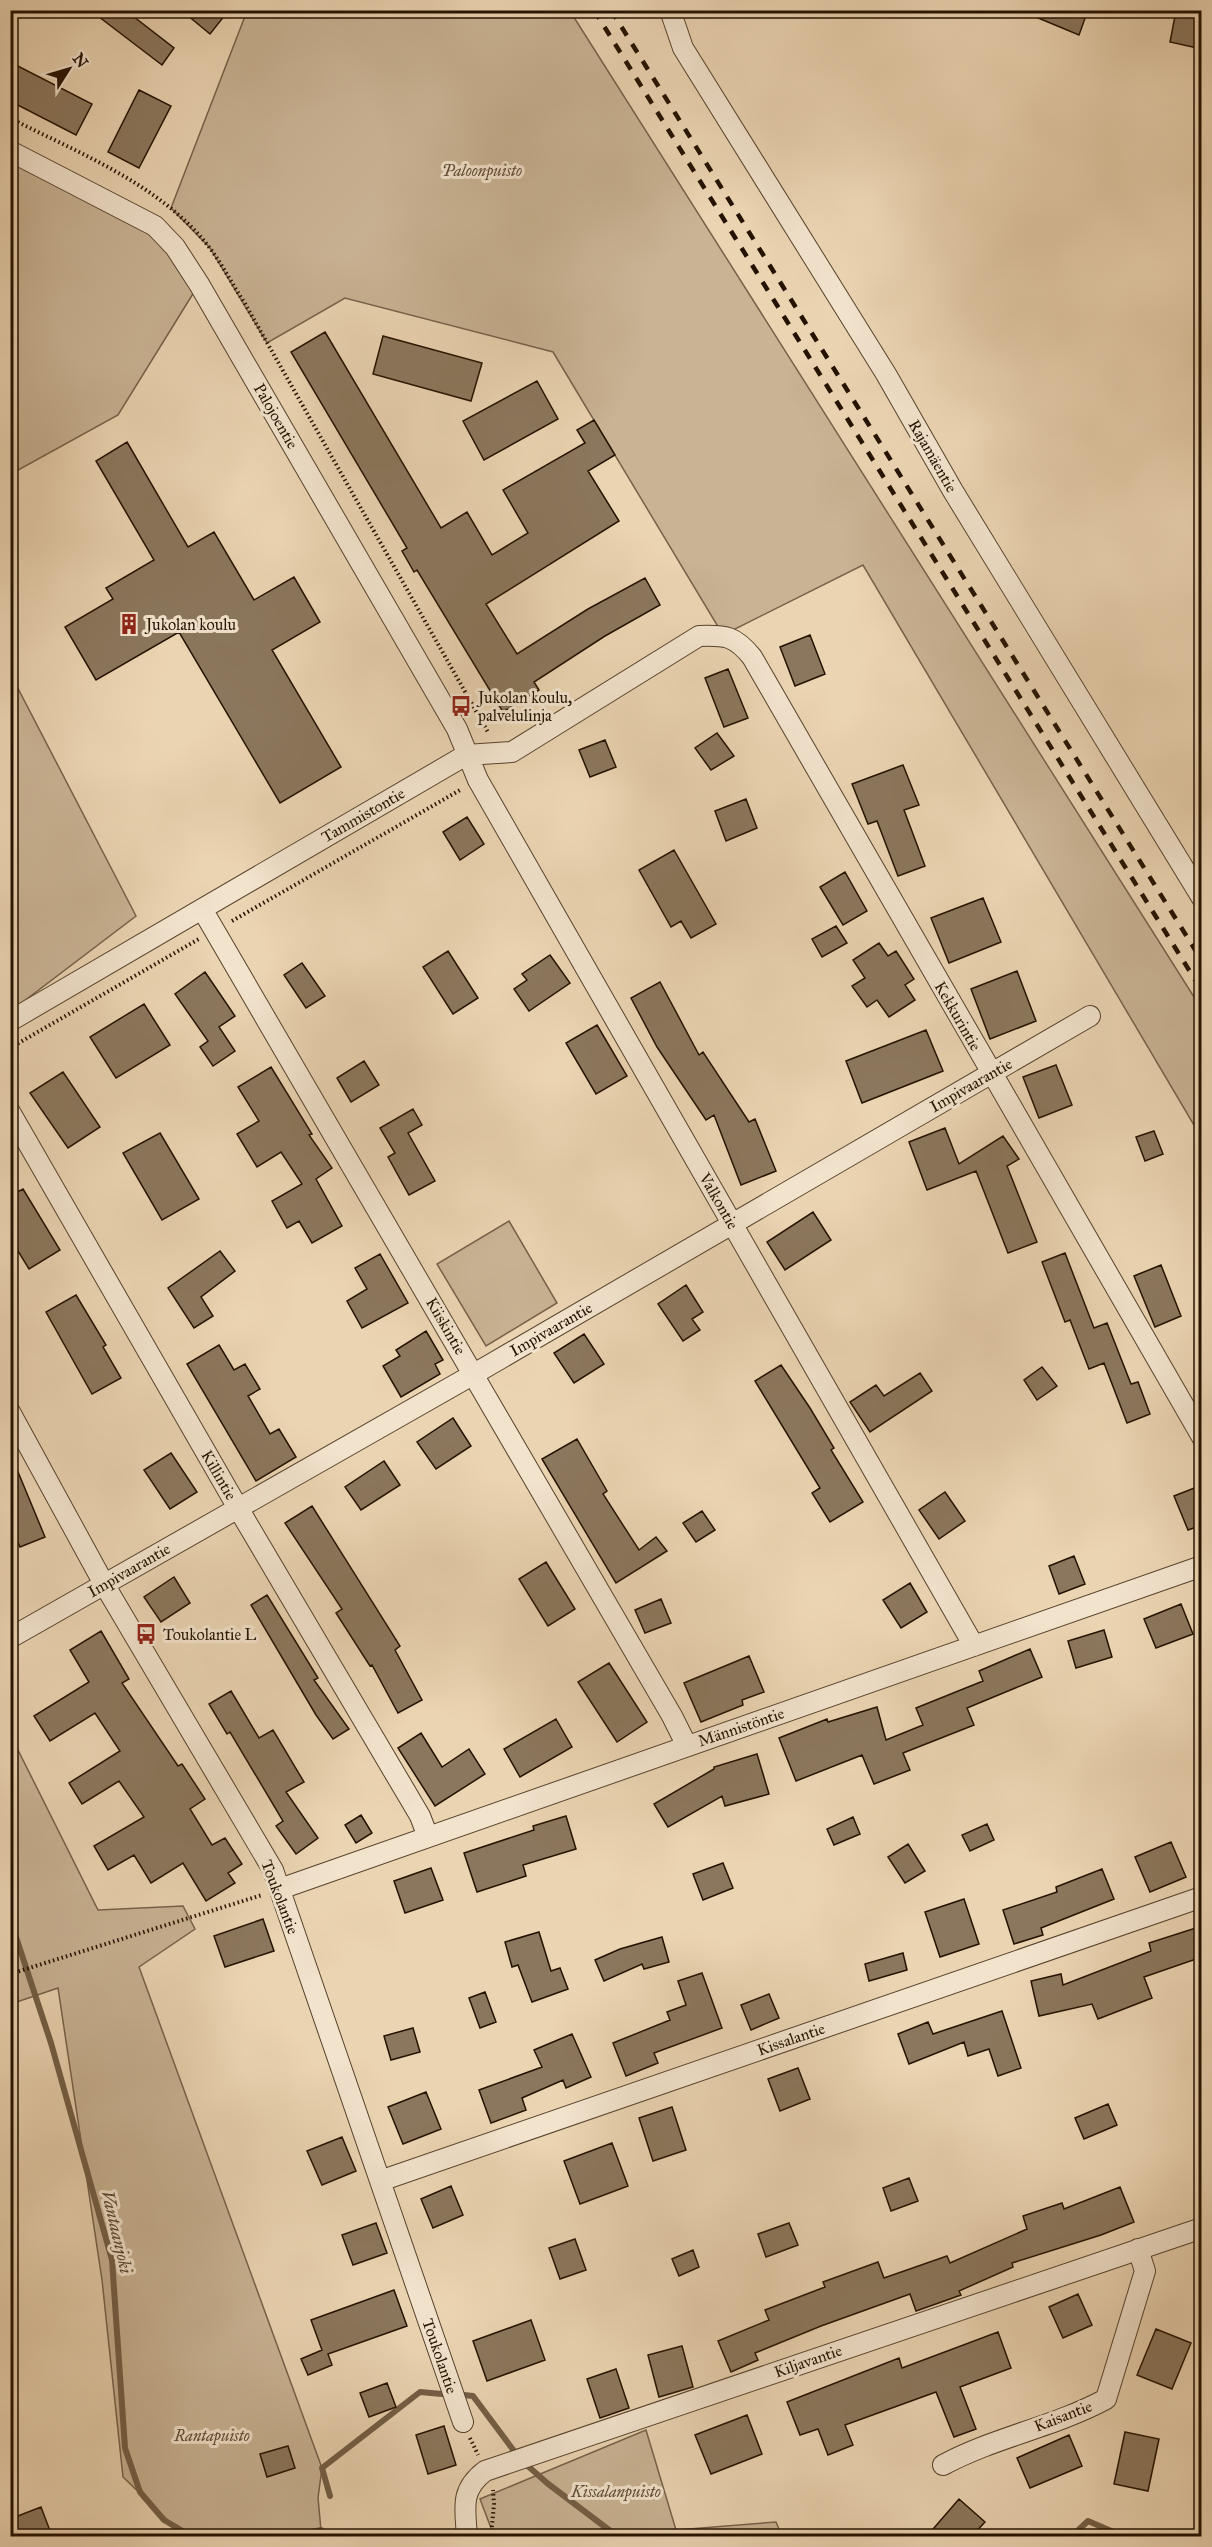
<svg xmlns="http://www.w3.org/2000/svg" width="1212" height="2547" viewBox="0 0 1212 2547" font-family="'IM FELL Great Primer',serif">
<rect width="100%" height="100%" fill="#ebd4b2"/>
<filter id="stains"><feTurbulence type="fractalNoise" baseFrequency=".00333" numOctaves="4"/><feColorMatrix values="0 0 0 0 .2 0 0 0 0 .09 0 0 0 0 .02 0 0 0 .5 -.17"/></filter>
<radialGradient id="worn" r=".72"><stop offset=".6" stop-color="#630" stop-opacity="0"/><stop offset="1" stop-color="#630" stop-opacity=".3"/></radialGradient>
<path fill="#c9b394" stroke="#76624a" stroke-width="1.5" d="M247 11H570L1201 1008V1137L863 565 723 635 553 352 345 298 267 343 210 248 171 208Z
M10 151 124 209 199 284 118 415 11 474Z
M10 673 136 916 11 1011H10Z
M509 1221 557 1303 486 1346 437 1264Z
M10 1734 98 1910 183 1906 195 1929 139 1967 322 2468 318 2498 321 2530 295 2536H184L123 2477 102 2280 58 1988 11 2004Z
M646 2430 676 2530 776 2522 782 2536H494L480 2499Z"/>
<g fill="none" stroke-linecap="round" stroke-linejoin="round">
<path stroke="#735f46" stroke-width="6" d="M10 1919 51 2043 112 2260 125 2448 140 2492 164 2520 191 2536
M464 2395 473 2396 520 2459 547 2483 617 2536
M330 2496 322 2468 420 2392 442 2394
M295 2536 321 2530
M1072 2536 1088 2521 1123 2536"/>
</g>
<path fill="#8b775d" stroke="#241200" stroke-width="1.5" d="M90 10H125L174 48 162 65Z
M181 10H229L210 34Z
M1019 10H1088L1079 35Z
M1176 11 1202 16V49L1170 42Z
M10 62 92 104 76 135 10 101Z
M139 90 171 106 139 168 108 152Z
M325 332 441 528 467 512 492 555 528 533 503 490 585 443 577 430 594 420 615 455 588 471 619 521 486 604 517 654 588 609 645 578 660 605 605 636 534 682 539 690 503 712 417 570 414 572 402 551 407 548 291 352Z
M383 336 482 363 471 401 373 374Z
M537 381 558 419 484 460 463 421Z
M127 442 188 547 214 532 254 600 294 577 320 622 272 650 341 767 280 803 179 632 96 680 65 627 113 599 106 588 154 560 96 461Z
M810 635 825 674 795 686 780 647Z
M728 669 748 718 724 727 705 678Z
M717 733 734 756 711 770 695 748Z
M605 740 616 767 590 777 579 750Z
M903 765 919 805 904 810 925 866 898 876 877 821 868 824 852 784Z
M746 799 757 828 726 841 715 811Z
M467 817 484 844 460 860 443 832Z
M674 850 716 924 691 938 681 921 671 927 639 870Z
M845 872 867 911 843 925 820 887Z
M983 898 1001 942 949 963 931 918Z
M836 926 847 943 822 957 812 939Z
M879 943 888 956 896 951 914 979 905 985 915 1000 889 1017 877 1000 867 1007 852 986 865 978 853 960Z
M448 951 478 998 453 1014 423 967Z
M550 955 570 983 529 1011 514 989 527 980 522 974Z
M302 963 325 996 306 1008 284 975Z
M1017 971 1036 1021 990 1039 971 989Z
M205 972 235 1016 219 1027 235 1051 213 1066 200 1047 208 1041 175 994Z
M660 982 699 1055 703 1052 749 1122 755 1119 776 1171 741 1185 714 1115 706 1120 657 1047 631 998Z
M144 1004 170 1045 116 1078 90 1037Z
M597 1025 627 1076 596 1094 566 1043Z
M926 1030 943 1071 862 1103 846 1061Z
M364 1061 379 1085 351 1102 337 1078Z
M1056 1065 1072 1105 1039 1118 1023 1077Z
M271 1067 312 1134 309 1135 332 1168 316 1179 342 1226 312 1243 299 1221 287 1228 272 1201 302 1184 281 1152 257 1167 237 1134 259 1121 238 1087Z
M63 1072 100 1127 68 1148 30 1093Z
M413 1109 422 1125 408 1133 435 1181 409 1195 388 1157 395 1153 380 1128Z
M945 1128 959 1164 1003 1136 1019 1159 1007 1166 1037 1242 1008 1253 976 1171 927 1190 909 1142Z
M1154 1131 1163 1154 1145 1161 1136 1137Z
M160 1133 199 1199 162 1220 123 1153Z
M23 1189 60 1250 29 1269 10 1238V1196Z
M813 1212 831 1240 785 1270 767 1242Z
M220 1251 235 1271 201 1297 213 1316 194 1328 168 1288Z
M1065 1253 1094 1328 1107 1323 1131 1384 1138 1382 1150 1414 1127 1423 1104 1363 1089 1369 1070 1320 1065 1322 1042 1262Z
M380 1254 408 1303 362 1328 347 1301 367 1289 355 1268Z
M1161 1265 1181 1316 1155 1327 1134 1276Z
M686 1285 703 1312 692 1319 700 1330 683 1341 658 1304Z
M76 1295 106 1345 103 1347 121 1378 92 1394 46 1312Z
M426 1331 443 1360 435 1364 440 1374 401 1397 383 1366 400 1356 396 1350Z
M584 1334 604 1364 574 1383 554 1353Z
M219 1345 234 1370 245 1364 260 1389 248 1396 270 1434 279 1429 296 1457 256 1481 187 1364Z
M781 1365 810 1408 834 1448 831 1450 863 1502 830 1522 812 1493 820 1488 755 1381Z
M1042 1367 1057 1386 1037 1400 1024 1380Z
M920 1373 932 1391 870 1432 850 1402 876 1385 884 1396Z
M453 1418 471 1446 436 1469 417 1442Z
M577 1439 607 1491 603 1494 639 1550 656 1537 667 1551 616 1583 542 1459Z
M171 1453 197 1492 170 1509 144 1470Z
M11 1455 45 1537 20 1547 10 1524Z
M384 1461 400 1485 361 1510 345 1487Z
M1197 1487 1202 1498V1525L1188 1530 1174 1496Z
M945 1492 965 1521 939 1539 919 1510Z
M312 1506 400 1646 395 1650 422 1700 398 1713 372 1665 370 1666 336 1613 342 1609 285 1523Z
M702 1511 715 1530 696 1542 683 1523Z
M1074 1556 1085 1584 1059 1594 1049 1566Z
M546 1562 575 1609 548 1626 519 1579Z
M174 1577 190 1603 161 1622 144 1597Z
M910 1583 927 1612 901 1628 883 1600Z
M267 1595 318 1678 314 1680 349 1729 333 1739 316 1715 251 1605Z
M661 1599 671 1623 645 1633 635 1610Z
M1181 1604 1193 1634 1156 1648 1144 1619Z
M1104 1630 1112 1657 1076 1668 1068 1641Z
M101 1631 129 1679 122 1683 178 1766 182 1764 205 1799 190 1809 212 1845 225 1838 242 1864 228 1873 235 1883 206 1901 183 1863 151 1883 134 1855 108 1870 94 1846 144 1817 119 1781 82 1804 69 1783 120 1751 95 1713 50 1741 34 1716 89 1682 70 1650Z
M1030 1649 1042 1677 967 1708 974 1725 903 1753 910 1770 874 1784 862 1755 796 1781 779 1738 827 1719 828 1722 877 1707 886 1740 923 1725 916 1708 983 1681 979 1671Z
M749 1656 764 1692 742 1700 743 1705 701 1722 684 1683Z
M609 1663 647 1722 617 1742 578 1682Z
M231 1691 259 1738 273 1730 304 1782 286 1792 318 1838 296 1854 276 1826 283 1821 230 1732 227 1734 209 1704Z
M556 1719 572 1747 520 1777 504 1749Z
M421 1733 442 1767 469 1749 485 1774 435 1806 398 1748Z
M757 1754 769 1794 725 1806 722 1796 668 1827 654 1804 714 1769V1767Z
M361 1815 372 1833 356 1843 345 1825Z
M566 1816 576 1849 523 1865 526 1876 477 1892 464 1853 534 1830 533 1826Z
M853 1817 860 1834 834 1845 827 1829Z
M987 1824 994 1840 970 1851 962 1835Z
M1171 1842 1186 1877 1150 1892 1135 1857Z
M908 1844 925 1871 905 1883 888 1857Z
M723 1863 733 1888 703 1900 693 1874Z
M431 1868 443 1900 405 1913 394 1881Z
M1102 1869 1114 1899 1041 1928 1043 1935 1014 1944 1003 1910 1057 1892 1056 1887Z
M964 1899 979 1944 940 1957 925 1912Z
M263 1919 274 1951 225 1967 214 1936Z
M1202 1926V1957L1144 1977 1152 1998 1098 2019 1092 2004 1039 2016 1031 1981 1061 1974 1063 1985 1151 1951 1149 1943Z
M539 1932 551 1971 560 1968 568 1989 532 2002 518 1965 512 1967 505 1942Z
M662 1937 669 1962 644 1969 642 1964 604 1981 595 1960 620 1949Z
M903 1953 907 1970 869 1981 865 1964Z
M702 1973 722 2028 654 2053 658 2063 626 2076 613 2043 670 2020 667 2012 686 2005 678 1981Z
M485 1992 496 2022 480 2028 469 1998Z
M769 1994 779 2018 751 2030 741 2005Z
M1002 2011 1021 2068 998 2076 989 2049 968 2056 964 2042 909 2064 898 2034 928 2022 933 2034Z
M413 2028 420 2052 391 2060 384 2036Z
M572 2034 591 2077 566 2088 563 2080 522 2098 526 2110 491 2123 479 2090 542 2067 534 2050Z
M798 2068 810 2099 780 2111 768 2079Z
M426 2092 441 2129 403 2144 388 2107Z
M1108 2104 1117 2125 1084 2139 1075 2118Z
M672 2107 686 2150 653 2161 639 2118Z
M342 2137 356 2171 322 2185 307 2151Z
M612 2143 628 2186 580 2204 564 2161Z
M909 2178 918 2201 891 2211 883 2188Z
M451 2186 463 2215 433 2228 421 2199Z
M1120 2187 1134 2222 1101 2235 1012 2263 1013 2267 959 2291 961 2295 916 2311 910 2294 821 2326 755 2353 758 2360 731 2372 718 2341 769 2320 765 2310 825 2287 823 2282 878 2262 884 2278 947 2256 950 2263 1027 2229 1023 2216 1062 2203 1064 2209Z
M376 2223 387 2253 353 2265 342 2235Z
M789 2223 798 2245 766 2257 758 2234Z
M575 2239 586 2270 560 2279 549 2248Z
M693 2250 699 2267 679 2276 672 2259Z
M394 2290 407 2326 328 2354 332 2365 308 2375 301 2359 322 2350 311 2320Z
M1078 2294 1092 2325 1063 2338 1049 2307Z
M531 2320 545 2360 487 2381 473 2341Z
M1156 2329 1191 2343 1172 2389 1137 2375Z
M998 2332 1011 2368 960 2387 976 2429 954 2437 936 2392 845 2425 853 2445 828 2455 818 2429 800 2435 787 2402 899 2358 902 2368Z
M682 2346 693 2387 659 2397 648 2355Z
M616 2369 629 2408 600 2418 587 2379Z
M387 2383 396 2407 369 2417 360 2393Z
M747 2415 762 2454 711 2474 695 2435Z
M444 2426 456 2465 428 2474 416 2435Z
M1125 2432 1159 2439 1148 2491 1114 2484Z
M1069 2435 1082 2466 1030 2488 1017 2458Z
M288 2446 295 2468 267 2477 260 2454Z
M959 2499 985 2522 972 2536H927Z
M41 2507 52 2536H10V2519Z"/>
<g fill="none" stroke-linecap="round" stroke-linejoin="round">
<defs>
<path id="street" d="M670 10 683 48 886 374 953 491 1202 898
M10 151 155 226 175 247 199 284 457 729 478 780 974 1646
M202 909 672 1716 687 1746
M10 1021 466 755 512 752 699 636C726 635 735 636 752 657L1202 1437
M10 1112 238 1508 420 1816 428 1837
M10 1412 104 1584 273 1870 463 2422
M10 1638 474 1374 1090 1016
M280 1889 1202 1566
M380 2181 1202 1897
M943 2465C995 2437 1054 2427 1106 2399L1145 2271 1138 2249
M467 2536C465 2508 460 2490 485 2471L1202 2228"/>
</defs>
<use href="#street" stroke="#56422c" stroke-width="22"/>
<path stroke="#241200" stroke-width="4" stroke-dasharray="1.5 3" stroke-linecap="butt" d="M10 118C80 154 160 184 209 247 222 264 232 284 244 302L489 734
M232 921 462 789
M10 1048 199 939
M10 1974 262 1895
M470 2438 478 2455
M491 2536 494 2504 493 2490"/>
<use href="#street" stroke="#f2e3cd" stroke-width="20"/>
<path stroke="#241200" stroke-width="4.5" stroke-dasharray="10 10" stroke-linecap="butt" d="M594 10 1202 991
M611 10 1202 961"/>
</g>
<defs>
<symbol id="building-bare" viewBox="-9 -9 18 18"><path d="M-4-6H4V6H1V3H-1V6H-4ZM-2.5-4.3h1.7v1.8h-1.7ZM.8-4.3h1.7v1.8H.8ZM-2.5-1h1.7V.8h-1.7ZM.8-1h1.7V.8H.8Z" fill="#8f2418" stroke="#f2e3cd" stroke-width="2.5" paint-order="stroke"/></symbol>
<symbol id="bus-bare" viewBox="-9 -9 18 18"><path d="M-5-6H5V4H4V6H2V4H-2V6H-4V4H-5ZM-3.5-4V0h7V-4ZM-3.5 1.2v1.5H-2V1.2ZM2 1.2v1.5H3.5V1.2Z" fill="#8f2418" stroke="#f2e3cd" stroke-width="2.5" paint-order="stroke"/></symbol>
</defs>
<g fill-rule="evenodd">
<use href="#building-bare" x="114" y="609" width="30" height="30"/>
<use href="#bus-bare" x="446" y="691" width="30" height="30"/>
<use href="#bus-bare" x="131" y="1619" width="30" height="30"/>
</g>
<g text-anchor="middle" dominant-baseline="central" stroke-width="6" stroke-linejoin="round" paint-order="stroke">
<g font-size="16" font-style="italic" fill="#5e4a34" stroke="#f2e3cd">
<text x="482" y="170">Paloonpuisto</text>
<text x="212" y="2435">Rantapuisto</text>
<text x="616" y="2491">Kissalanpuisto</text>
</g>
<g font-size="16" fill="#241200" stroke="#f2e3cd">
<text transform="translate(276 416) rotate(60)">Palojoentie</text>
<text transform="translate(933 456) rotate(60)">Rajamäentie</text>
<text transform="translate(363 815) rotate(-30)">Tammistontie</text>
<text transform="translate(958 1016) rotate(60)">Kekkurintie</text>
<text transform="translate(971 1085) rotate(-30)">Impivaarantie</text>
<text transform="translate(719 1201) rotate(60)">Valkontie</text>
<text transform="translate(446 1326) rotate(60)">Kiiskintie</text>
<text transform="translate(551 1329) rotate(-30)">Impivaarantie</text>
<text transform="translate(219 1475) rotate(60)">Killintie</text>
<text transform="translate(129 1570) rotate(-30)">Impivaarantie</text>
<text transform="translate(741 1727) rotate(-19)">Männistöntie</text>
<text transform="translate(280 1897) rotate(69)">Toukolantie</text>
<text transform="translate(791 2039) rotate(-19)">Kissalantie</text>
<text transform="translate(440 2356) rotate(71)">Toukolantie</text>
<text transform="translate(808 2361) rotate(-19)">Kiljavantie</text>
<text transform="translate(1063 2416) rotate(-21)">Kaisantie</text>
</g>
<g font-size="16" fill="#241200" stroke="#f2e3cd" text-anchor="start">
<text x="146" y="624">Jukolan koulu</text>
<text x="478" y="697">Jukolan koulu,<tspan x="478" dy="18">palvelulinja</tspan></text>
<text x="163" y="1634">Toukolantie L</text>
</g>
<g font-size="18" font-style="italic" fill="#58452f" stroke="#f2e3cd">
<text transform="translate(117 2232) rotate(77)">Vantaanjoki</text>
</g>
</g>
<rect width="1212" height="2547" fill="none" stroke="#ebd4b2" stroke-width="36"/>
<rect x="12" y="12" width="1188" height="2523" fill="none" stroke="#241200" stroke-width="3"/>
<rect x="18" y="18" width="1176" height="2511" fill="none" stroke="#241200" stroke-width="1.5"/>
<g transform="translate(69 69) rotate(53)" stroke="#f2e3cd" stroke-width="4.5" paint-order="stroke">
<path d="M0-4.5L10 22L0 15L-10 22Z" fill="#241200"/>
<text y="-9" font-size="16" font-weight="bold" text-anchor="middle" fill="#241200">N</text>
</g>
<rect width="100%" height="100%" filter="url(#stains)"/>
<rect width="100%" height="100%" fill="url(#worn)"/>
</svg>
